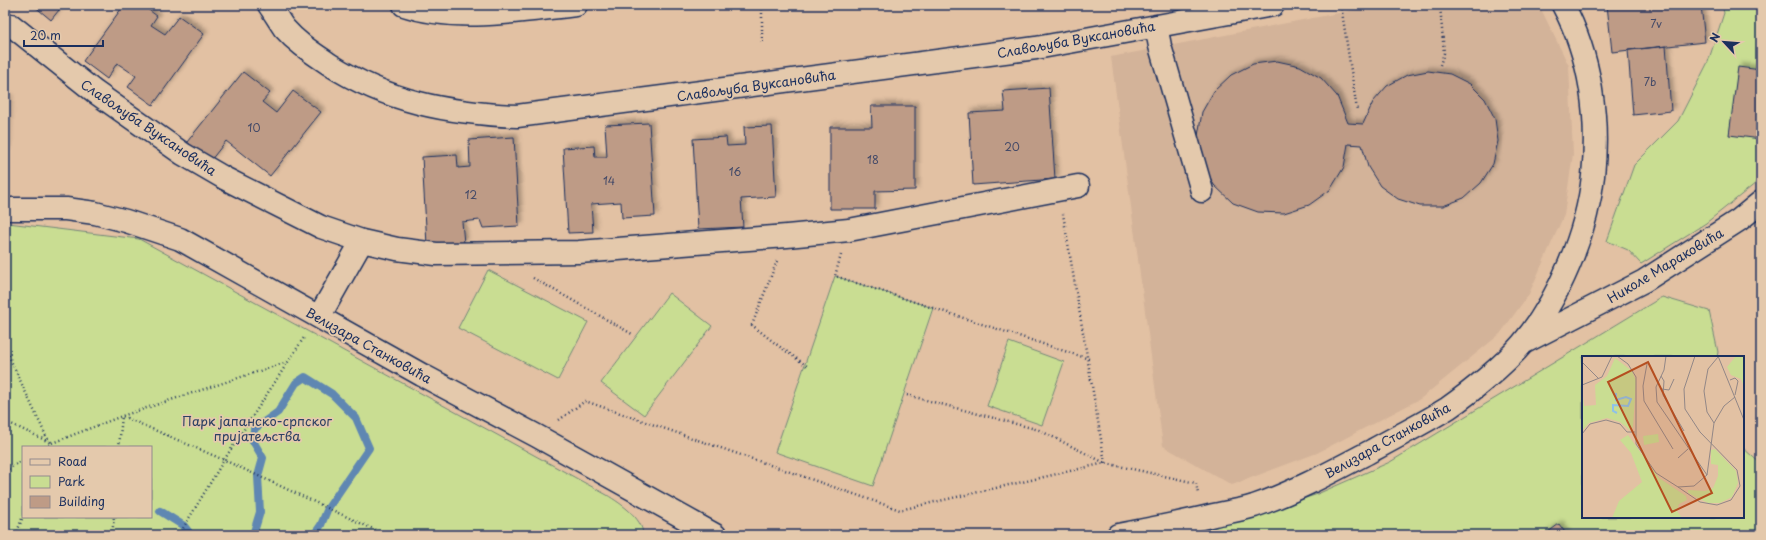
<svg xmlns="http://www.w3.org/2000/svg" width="1766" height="540" viewBox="0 0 1766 540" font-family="'Playpen Sans',sans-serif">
<defs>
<filter id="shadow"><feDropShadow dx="3.5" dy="-3.5" stdDeviation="2" flood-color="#0004"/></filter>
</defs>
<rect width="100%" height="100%" fill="#e2c1a3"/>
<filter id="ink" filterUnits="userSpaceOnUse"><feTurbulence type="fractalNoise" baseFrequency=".025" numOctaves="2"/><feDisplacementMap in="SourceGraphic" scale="8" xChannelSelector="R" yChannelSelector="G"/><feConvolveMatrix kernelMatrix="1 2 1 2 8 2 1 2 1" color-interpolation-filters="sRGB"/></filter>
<g filter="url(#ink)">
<path fill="#d3b399" d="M1380 5H1539L1569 66 1573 154 1564 215 1529 294 1500 334 1420 399 1317 453 1232 485 1163 446 1111 57Z"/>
<path fill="#c9dd92" stroke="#728678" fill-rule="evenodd" d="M1722 5H1761V179L1706 223 1641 264 1628 250 1607 241 1634 165 1678 121 1708 62 1724 13Z
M8 223 139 239 607 495C620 503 643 518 643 535H5V224ZM23 447H151V517H23Z
M488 270 588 322 558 380 458 328Z
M835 276 933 308 873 486 775 452Z
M669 293 712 326 644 415 601 383Z
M1662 297 1709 311 1718 352 1717 357H1583V517H1743V448L1761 464V535H1187L1315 495 1390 462Z
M1009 342 1064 362 1042 425 987 406Z"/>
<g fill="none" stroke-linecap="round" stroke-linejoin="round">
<path stroke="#5f87b2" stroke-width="8" d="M160 511 184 526 191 535
M253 535 260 512 258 476 263 458 253 441 254 429 278 412 296 383 305 377 332 394 356 418 369 448 328 508 321 525 314 535"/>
</g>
<path fill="#be9b86" stroke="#1b2f5e" filter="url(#shadow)" d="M33 5H63L51 20Z
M124 5H142L157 16 151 25 165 34 179 16 204 34 153 105 128 87 136 76 117 63 107 79 83 61Z
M1607 5H1701L1705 42 1612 52Z
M1666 46 1671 111 1633 115 1628 50Z
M1277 61 1300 66 1321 78 1337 96 1348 123 1363 124 1373 102 1387 86 1407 75 1428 71 1450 74 1470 84 1485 99 1495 119 1498 141 1493 164 1481 183 1464 198 1443 206H1420L1398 199 1380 186 1368 167 1362 145 1348 144 1344 167 1330 190 1309 205 1284 213 1258 212 1233 203 1214 185 1202 162 1198 136 1202 112 1214 91 1231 75 1253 64Z
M1738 67 1761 70V139L1729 135Z
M243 72 270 93 262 102 276 113 293 91 321 112 270 176 226 141 211 160 187 142Z
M1049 88 1055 179 973 185 969 113 1005 111 1003 91Z
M5 98H8L6 151H5Z
M871 106H915V190L875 191V209H830V127H872Z
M649 123 655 216 622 218 621 202 591 204 593 232 568 233 563 148 594 146 595 157H607L605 125Z
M772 126 776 197 741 199 743 227 698 229 693 139 726 137 727 146 745 145 744 127Z
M514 137 519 226 483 228 480 220 462 222 464 243 427 245 422 157 457 155 458 168 470 167 469 140Z
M1559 524 1567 535H1544Z"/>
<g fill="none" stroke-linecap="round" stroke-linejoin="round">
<defs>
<path id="minor" d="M269 5C274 12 279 21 284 28 297 43 313 53 329 64 388 102 448 113 517 116L1036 48 1273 5
M404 5C457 23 521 11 576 5
M11 25 95 92 183 154 226 179 321 227 362 241 397 249 436 254 579 252 787 236 849 230 1078 186
M1156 26 1160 46 1202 191
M5 209H66L95 213 126 221 180 239 422 375 537 436 715 535
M319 317 362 241
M1525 342 1644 281 1739 220 1761 202
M1118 535C1150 529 1182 523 1214 515 1228 512 1241 510 1254 506 1295 492 1335 470 1373 450 1398 436 1424 423 1448 408 1471 392 1504 365 1522 344 1559 300 1587 232 1593 176 1599 118 1591 57 1563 5"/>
</defs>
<use href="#minor" stroke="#1b2f5e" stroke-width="25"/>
<path stroke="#1b2f5e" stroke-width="2.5" stroke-dasharray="1 3" stroke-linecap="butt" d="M762 5V42
M1341 5 1357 110
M1440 5 1444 53 1440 65
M841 255 835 276 1089 359
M777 261 752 325 776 344 807 366
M533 278 632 334
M5 348 47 438 52 443
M907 395 1039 430 1105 463 1196 483 1198 494
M559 420 585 401 900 510 1105 463 1063 214
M5 421 49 442
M45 447 52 443 122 416 224 460 386 535
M119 447 122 416 287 362
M5 471 23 460
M16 535 23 516
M112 535 114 517
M179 535 224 460 305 336"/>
<use href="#minor" stroke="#e4c9ac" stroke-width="22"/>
</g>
</g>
<g text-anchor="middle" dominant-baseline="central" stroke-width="3.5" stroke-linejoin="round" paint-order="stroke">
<g font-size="11" fill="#444a68">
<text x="1656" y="23">7v</text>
<text x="1650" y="81">7b</text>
<text x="254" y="127">10</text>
<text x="1012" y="146">20</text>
<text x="873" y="159">18</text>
<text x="735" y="171">16</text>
<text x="609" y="180">14</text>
<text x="471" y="194">12</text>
</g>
<g font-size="13" fill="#1b2f5e" stroke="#e4c9ac">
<text transform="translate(1076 39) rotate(-10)">Славољуба Вуксановића</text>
<text transform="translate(756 85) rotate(-8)">Славољуба Вуксановића</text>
<text transform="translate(149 127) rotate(34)">Славољуба Вуксановића</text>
<text transform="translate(1665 265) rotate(-31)">Николе Мараковића</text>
<text transform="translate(369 345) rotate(29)">Велизара Станковића</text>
<text transform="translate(1387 440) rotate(-29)">Велизара Станковића</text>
</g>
<g font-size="13" fill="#2c4063" stroke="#e4c9ac">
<text x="257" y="420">Парк јапанско-српског<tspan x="257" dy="15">пријатељства</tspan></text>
</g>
</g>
<g transform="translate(1582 356)">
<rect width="162" height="162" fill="#e2c1a3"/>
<path d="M154 0H162V31L159 23 149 19 145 11ZM33 2 50 15 54 25 51 71 48 74 38 66 25 62 7 67 0 75V31L2 50 14 49 13 29 25 20ZM76 78 77 86 62 89 61 80ZM46 79 77 122 104 140 105 144 97 148 95 155 100 162H30L37 145 60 126 49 97 38 84ZM133 93 154 115 156 127 150 141 138 147H126L106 137V134L123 135 131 132 136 120V109L129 108V94Z" fill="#c9dd92"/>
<path fill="none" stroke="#8dc1ea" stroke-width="2" d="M34 37V44L44 41 49 43 46 50 31 49V55L35 57"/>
<path fill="none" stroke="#928787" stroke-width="1" d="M35 0 46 8 54 21V88L74 117 96 131 112 130 125 119 132 67 142 50 153 41M84 0 82 14 74 31 75 46 125 119M136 0 162 64M0 6 17 23M65 8 61 30 62 45 91 93M79 20 82 25 81 39 102 75M148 24 153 22 156 25 153 39M0 29 20 21 30 0M80 33 87 34 92 23M132 67 125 56 122 35 126 13 136 1M0 78 8 68 24 64 38 68 45 76H53M96 102 106 93M96 131 118 146 135 149 149 144 158 130 155 114 118 76 103 53 102 33 113 0"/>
<path fill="#b54e20" fill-opacity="0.15" stroke="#b54e20" stroke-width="2" d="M66 6 130 137 90 156 26 26Z"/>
<rect width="162" height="162" fill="none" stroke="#1b2f5e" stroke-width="2"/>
</g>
<rect width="1766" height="540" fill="none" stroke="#e4c9ac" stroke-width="20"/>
<rect x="10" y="10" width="1746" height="520" fill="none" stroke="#1b2f5e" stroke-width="1.5" filter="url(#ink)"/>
<rect x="22" y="446" width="130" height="72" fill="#e4c9ac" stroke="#948b8d"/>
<rect x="30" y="459" width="20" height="6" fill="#e4c9ac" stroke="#948b8d"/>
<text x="58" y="466" font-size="12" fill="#1b2f5e">Road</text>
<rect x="30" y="476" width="20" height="12" fill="#c9dd92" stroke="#948b8d"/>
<text x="58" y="486" font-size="12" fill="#1b2f5e">Park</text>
<rect x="30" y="496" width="20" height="12" fill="#be9b86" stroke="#948b8d"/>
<text x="58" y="506" font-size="12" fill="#1b2f5e">Building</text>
<g transform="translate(1724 42) rotate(296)" stroke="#e4c9ac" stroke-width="3" paint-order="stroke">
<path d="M0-3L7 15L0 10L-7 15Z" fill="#1b2f5e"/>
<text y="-6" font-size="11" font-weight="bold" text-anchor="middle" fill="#1b2f5e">N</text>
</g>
<path d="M24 40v6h79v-6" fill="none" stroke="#1b2f5e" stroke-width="2"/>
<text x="30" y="40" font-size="12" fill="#1b2f5e" stroke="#e4c9ac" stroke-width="3" paint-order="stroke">20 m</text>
</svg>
